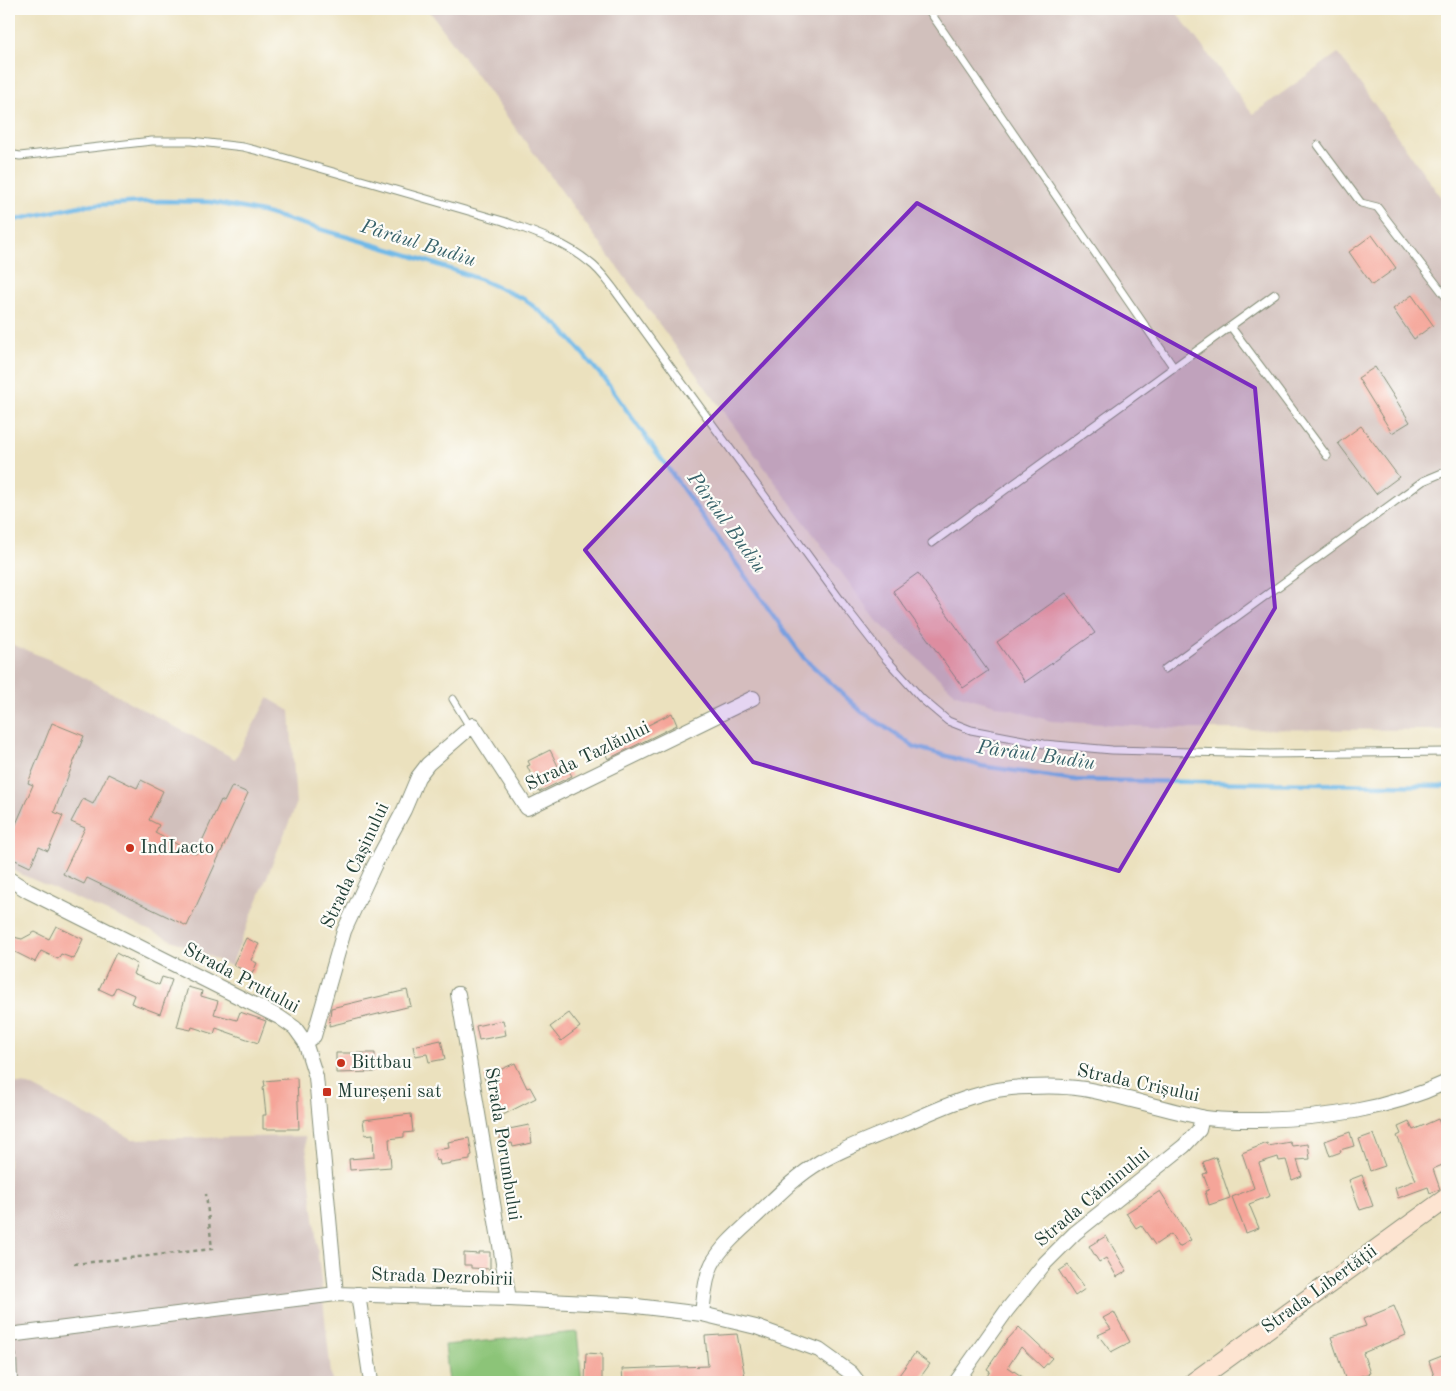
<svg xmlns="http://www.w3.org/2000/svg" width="1456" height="1391" viewBox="0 0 1456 1391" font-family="'Old Standard TT',serif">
<rect width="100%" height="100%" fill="#fdfcf7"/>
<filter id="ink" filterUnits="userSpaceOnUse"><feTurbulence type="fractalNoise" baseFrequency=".02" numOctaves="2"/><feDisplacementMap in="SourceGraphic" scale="10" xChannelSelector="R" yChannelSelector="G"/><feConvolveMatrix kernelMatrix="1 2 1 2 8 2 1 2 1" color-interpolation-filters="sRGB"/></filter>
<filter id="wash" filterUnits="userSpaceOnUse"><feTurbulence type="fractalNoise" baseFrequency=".0096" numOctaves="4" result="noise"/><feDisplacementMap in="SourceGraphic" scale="20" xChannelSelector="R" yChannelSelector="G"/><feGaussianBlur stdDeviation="1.12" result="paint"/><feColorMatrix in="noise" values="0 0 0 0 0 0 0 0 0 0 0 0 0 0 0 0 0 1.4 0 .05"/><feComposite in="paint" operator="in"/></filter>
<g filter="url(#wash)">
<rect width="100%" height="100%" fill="#ebe1be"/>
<path fill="#d1c0bc" d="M428 9H1174L1253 114 1338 53 1447 206V730L1186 729 1051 721 956 694 877 621Z
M9 643 55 662 235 759 268 698 290 711 296 805 231 966 9 869Z
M9 1083 29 1085 132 1139 305 1136 332 1382H9Z"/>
<path fill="#8cc478" stroke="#568056" d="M577 1332 582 1382H449L445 1345Z"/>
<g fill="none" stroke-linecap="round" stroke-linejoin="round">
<path stroke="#70b9e8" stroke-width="4.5" d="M9 221 80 206 160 201 211 202 262 212 412 256 479 279 524 299 560 327 605 380 803 657 862 712 915 747 982 766 1076 780 1447 786"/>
</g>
<g id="blocks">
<path fill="#f5a599" d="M1372 235 1396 268 1372 285 1349 252Z
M1412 295 1433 325 1414 339 1393 309Z
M1375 367 1410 422 1392 433 1358 378Z
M1361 426 1399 477 1376 494 1338 443Z
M918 573 988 671 963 688 893 591Z
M1066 593 1095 633 1025 682 997 642Z
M672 713 677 725 608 759 603 748Z
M52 723 84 736 54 812 63 816 48 851 39 847 30 867 9 857V840L33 785 28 783Z
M550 750 562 774 569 771 572 776 539 792 527 766 530 765 528 761Z
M108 774 137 788 141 780 163 791 149 820 159 825 155 833 196 854 221 800 224 802 232 786 248 793 187 926 87 878 84 884 63 874 85 828 71 822 83 799 93 804Z
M56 926 83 939 74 959 61 954 58 959 41 951 35 962 9 949V936L22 939 35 932 49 939Z
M246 938 259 944 251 960 257 963 252 974 233 965Z
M116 953 137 964 133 974 159 985 162 977 172 980 160 1014 131 1003 134 995 116 987 112 995 99 989Z
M188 987 202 991 201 996 218 1001 214 1014 237 1020 240 1012 266 1021 258 1043 216 1028 214 1034 192 1027 191 1030 177 1027Z
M407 990 411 1006 329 1026 331 1008Z
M569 1013 580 1027 561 1041 550 1027Z
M503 1020 506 1035 479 1040 476 1026Z
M441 1040 445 1059 429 1062 427 1054 415 1056 413 1046Z
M336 1053H375V1072L336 1073Z
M515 1063 527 1088 530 1087 536 1098 501 1116 484 1077Z
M297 1078 299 1129H263V1115H266L263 1087 265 1086 264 1081Z
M411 1114 413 1132 404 1133V1137L389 1139 391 1167 350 1170 349 1159 374 1157 373 1134 365 1135 363 1120Z
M1438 1119 1447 1139V1163L1433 1169 1440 1189 1430 1193 1428 1187 1398 1198 1395 1188 1416 1180 1397 1136 1401 1134 1398 1127 1409 1122 1413 1130Z
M529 1125 532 1143 513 1147 512 1143 501 1145 499 1131Z
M1350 1132 1354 1146 1340 1150 1341 1152 1330 1156 1325 1141Z
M1373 1134 1385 1166 1370 1171 1359 1139Z
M469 1138 472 1155 470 1156V1160L440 1165 439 1160 436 1161 434 1150 449 1148 448 1142Z
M1290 1142 1292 1146 1308 1144 1310 1159 1297 1160 1302 1176 1292 1180 1286 1160 1279 1161 1278 1157 1259 1163 1270 1196 1249 1204 1259 1228 1246 1233 1232 1197 1254 1188 1242 1153 1267 1143 1268 1146Z
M1216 1157 1230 1198 1209 1205 1205 1191 1209 1190 1203 1174 1207 1173 1203 1162Z
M1362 1175 1373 1206 1360 1210 1349 1180Z
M1160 1191 1191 1240 1179 1247 1171 1234 1155 1245 1141 1225 1136 1228 1126 1213Z
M1106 1236 1127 1271 1117 1277 1106 1258 1099 1262 1089 1246Z
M479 1252H490V1269L471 1268V1265H464V1253L479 1254Z
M1068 1265 1085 1289 1075 1296 1059 1271Z
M1394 1306 1406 1335 1363 1353 1370 1373 1346 1381 1331 1337 1366 1326 1363 1319Z
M1114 1312 1130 1342 1111 1352 1098 1335 1111 1329 1103 1318Z
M1019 1327 1052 1358 1043 1368 1021 1347 1008 1367 1030 1382H984L990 1371 987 1369 1007 1340Z
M737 1334 746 1382H623L622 1369 708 1366 705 1336Z
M586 1353 602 1354V1382L585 1381Z
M915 1353 930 1364 917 1382H894Z
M1447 1354V1378L1436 1382 1429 1361Z"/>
</g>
</g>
<g filter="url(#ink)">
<use href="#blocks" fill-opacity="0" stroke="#858f79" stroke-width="1"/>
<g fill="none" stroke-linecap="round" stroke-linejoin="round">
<defs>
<path id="service" d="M928 9 1174 368
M1318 145 1361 203 1377 207 1447 298
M9 154 20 156 152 141H191L243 147 271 154 503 221C533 232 565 242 589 262 599 269 606 279 613 288L847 609 886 659 922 699 948 721 971 730 1044 744 1112 750 1269 754 1447 752
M1231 327 1327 456
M932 543 1275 294
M1165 669 1423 481 1447 471
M453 699 470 727"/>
<path id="minor" d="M9 879 28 891 279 1017 295 1028 305 1042 316 1077 336 1294
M458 994 509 1299
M305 1042 314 1036 344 931 374 866 404 810 418 777 428 764 473 725 527 808 753 698
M358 1294 371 1382
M702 1314C704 1298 705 1278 712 1264 722 1246 740 1231 755 1217 776 1197 796 1176 820 1162 844 1148 870 1139 895 1128 937 1110 981 1087 1028 1087 1046 1086 1067 1086 1084 1089 1123 1096 1161 1109 1201 1117 1220 1121 1240 1120 1260 1120 1325 1118 1388 1110 1447 1082
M9 1335 336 1294 509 1299 628 1305 702 1314 756 1327 819 1350 851 1373 858 1382
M9 1356 10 1382
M956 1382 1007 1310 1045 1263 1075 1233 1184 1146 1199 1130 1202 1117"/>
<path id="secondary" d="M1194 1382 1447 1198"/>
</defs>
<use href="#service" stroke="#858f79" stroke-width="9"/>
<use href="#minor" stroke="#858f79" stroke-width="16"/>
<use href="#secondary" stroke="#858f79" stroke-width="21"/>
<path stroke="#858f79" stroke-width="2.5" stroke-dasharray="4 4" stroke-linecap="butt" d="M74 1264 212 1249 206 1194"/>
<use href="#service" stroke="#fff" stroke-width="7"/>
<use href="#minor" stroke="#fff" stroke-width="14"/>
<use href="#secondary" stroke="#fde4d1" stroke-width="19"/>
</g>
</g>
<path fill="#7b2cbf" fill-opacity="0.2" stroke="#7b2cbf" stroke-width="4" stroke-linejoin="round" d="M917 203 1255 388 1275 608 1119 871 753 762 585 550Z"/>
<g fill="#c8321e" stroke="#fdfcf7" stroke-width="2">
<circle cx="130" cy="848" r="5"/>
<circle cx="341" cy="1063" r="5"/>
<rect x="322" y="1087" width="10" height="10" rx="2.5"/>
</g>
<g text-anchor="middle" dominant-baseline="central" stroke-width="4.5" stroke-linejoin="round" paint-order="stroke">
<g font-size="19" fill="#1f3d34" stroke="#fdfcf7">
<text transform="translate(588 757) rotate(-26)">Strada Tazlăului</text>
<text transform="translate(356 866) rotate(-65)">Strada Cașinului</text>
<text transform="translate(241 979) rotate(28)">Strada Prutului</text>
<text transform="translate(1138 1084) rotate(12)">Strada Crișului</text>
<text transform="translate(502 1144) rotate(81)">Strada Porumbului</text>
<text transform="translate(1093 1198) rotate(-40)">Strada Căminului</text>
<text transform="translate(442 1278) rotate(2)">Strada Dezrobirii</text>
<text transform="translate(1320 1290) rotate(-36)">Strada Libertății</text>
</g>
<g font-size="19" fill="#1f3d34" stroke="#fdfcf7" text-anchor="start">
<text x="140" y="848">IndLacto</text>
<text x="351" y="1063">Bittbau</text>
<text x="337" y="1092">Mureșeni sat</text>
</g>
<g font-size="20" font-style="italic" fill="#37626a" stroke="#fdfcf7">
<text transform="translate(418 244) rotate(17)">Pârâul Budiu</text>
<text transform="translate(726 523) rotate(54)">Pârâul Budiu</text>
<text transform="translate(1036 756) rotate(8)">Pârâul Budiu</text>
</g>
</g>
<rect width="1456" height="1391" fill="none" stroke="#fdfcf7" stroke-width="30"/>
</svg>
